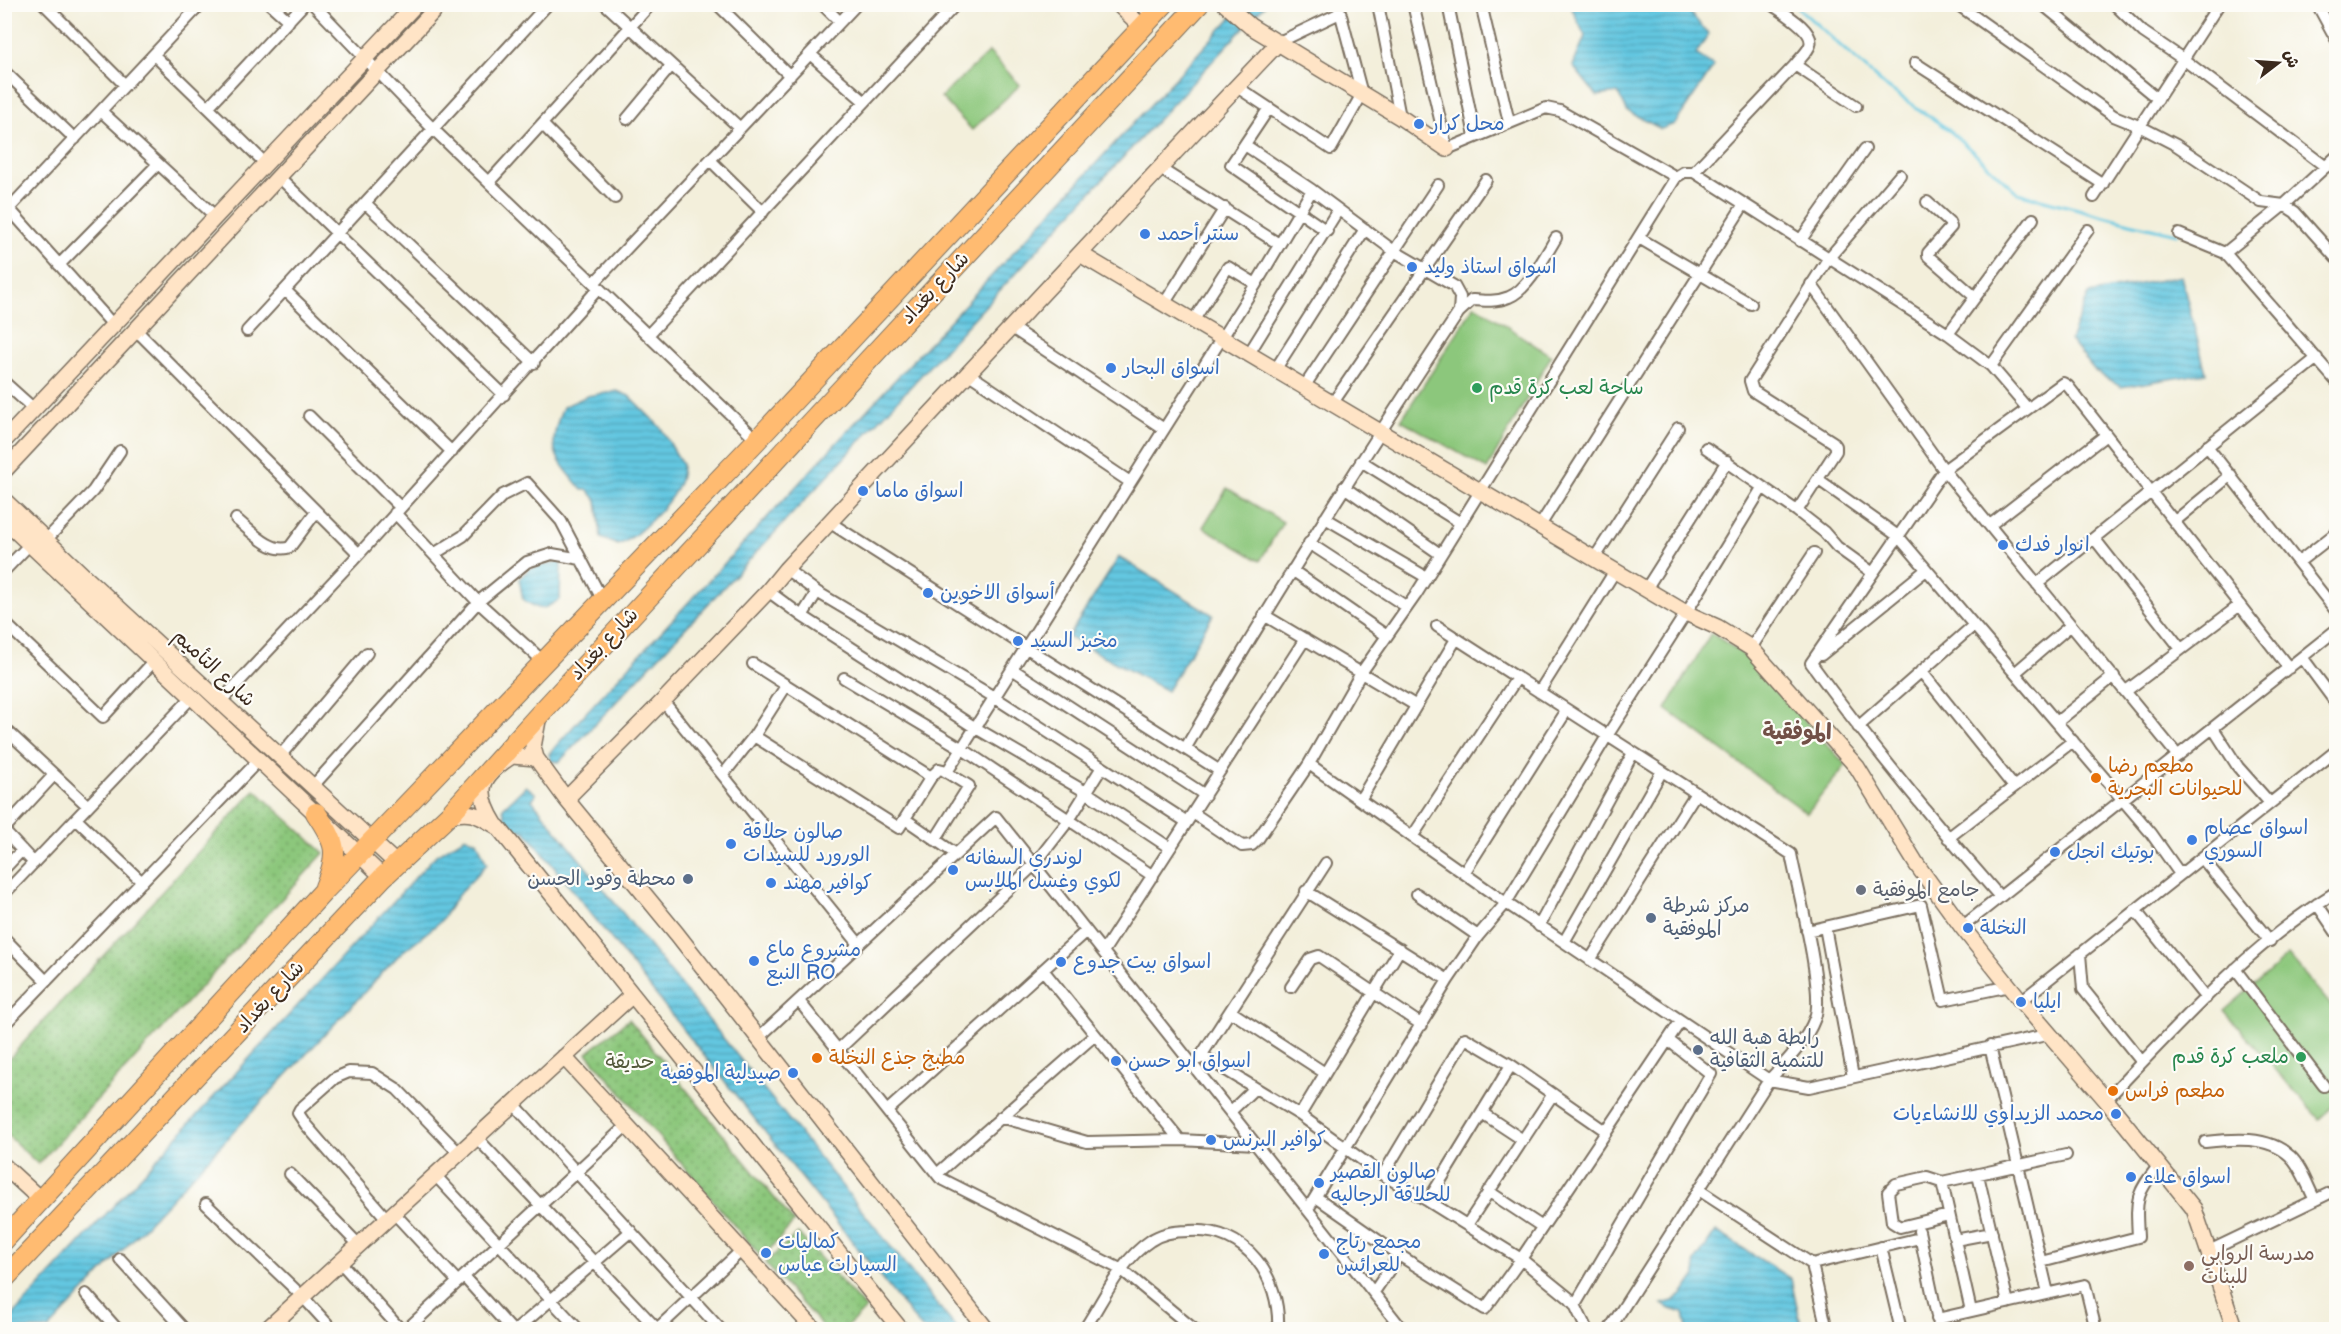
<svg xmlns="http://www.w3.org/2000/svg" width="2341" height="1334" viewBox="0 0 2341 1334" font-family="'Balsamiq Sans','Playpen Sans Arabic',sans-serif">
<defs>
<pattern id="park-dots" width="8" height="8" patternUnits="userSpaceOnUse" patternTransform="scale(1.5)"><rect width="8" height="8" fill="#8cc77c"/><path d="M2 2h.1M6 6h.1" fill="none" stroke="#74a265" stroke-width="1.8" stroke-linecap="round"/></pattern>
<pattern id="water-rules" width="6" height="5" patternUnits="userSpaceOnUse" patternTransform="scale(1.5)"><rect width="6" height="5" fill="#63c7e1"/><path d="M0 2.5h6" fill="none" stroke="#53a2b6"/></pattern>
</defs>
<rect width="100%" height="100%" fill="#fdfcf7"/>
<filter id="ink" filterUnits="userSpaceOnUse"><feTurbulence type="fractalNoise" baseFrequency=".0167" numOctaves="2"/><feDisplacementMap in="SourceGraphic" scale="12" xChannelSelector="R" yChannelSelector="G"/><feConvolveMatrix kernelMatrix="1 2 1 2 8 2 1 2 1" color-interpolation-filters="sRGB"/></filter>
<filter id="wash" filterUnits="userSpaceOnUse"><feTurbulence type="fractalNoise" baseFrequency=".008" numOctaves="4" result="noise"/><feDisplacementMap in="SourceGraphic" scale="24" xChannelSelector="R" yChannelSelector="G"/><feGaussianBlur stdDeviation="1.35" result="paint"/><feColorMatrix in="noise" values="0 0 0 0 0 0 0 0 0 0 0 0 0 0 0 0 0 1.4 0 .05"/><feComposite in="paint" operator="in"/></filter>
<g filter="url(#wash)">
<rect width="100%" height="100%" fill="#f3efdb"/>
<path fill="url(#park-dots)" stroke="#64784d" stroke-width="1.5" d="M255 790 324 853 38 1164 5 1133V1063Z
M629 1019 794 1222 762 1258 587 1053Z
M798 1233 866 1309 844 1329H825L765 1263Z"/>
<path fill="#8cc77c" stroke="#64784d" stroke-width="1.5" d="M989 52 1020 85 972 130 941 97Z
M1475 305 1551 356 1487 469 1401 420Z
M1227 488 1283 522 1260 561 1203 527Z
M1711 633 1742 653 1846 765 1807 813 1666 709Z
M2288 955 2336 1011V1104L2319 1119 2224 1011Z"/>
<path fill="url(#water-rules)" stroke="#4f7880" stroke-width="1.5" d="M1243 5H1265C1029 257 797 512 559 762L551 761 549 754 581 718Z
M1573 5H1690L1689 12 1709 34 1696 54 1714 66 1675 124 1661 129 1627 111 1618 93 1597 96 1573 66 1585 36 1572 9Z
M2181 276 2206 373 2121 387 2096 372 2070 340 2089 294Z
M617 391 629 396 661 428 682 464C682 472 681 480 677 487 669 505 636 538 618 545L601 538 597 501 588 490H582C555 457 545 450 563 407L587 396Z
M1119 557 1213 615 1167 691 1068 637Z
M561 561 560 599C543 611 540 612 523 599L519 579 529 569Z
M526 786 536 794 532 800 957 1329H922L526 832C511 828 505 824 503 808Z
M465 837 477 841 487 864 458 895 440 922 401 953 49 1329H5L4 1325 436 855Z
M1716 1231 1791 1279 1802 1329H1687L1684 1313 1670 1309 1662 1304 1673 1301 1683 1294 1696 1275 1695 1262Z"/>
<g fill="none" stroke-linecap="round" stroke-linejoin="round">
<path stroke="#63c7e1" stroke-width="3" d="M1794 4 1884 85 1949 130 2018 193 2130 223 2177 234"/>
</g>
</g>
<g filter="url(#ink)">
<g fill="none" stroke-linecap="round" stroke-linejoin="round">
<defs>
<path id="street" d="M44 4 125 85
M270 4 289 21
M313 4 433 129 757 440
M605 4 740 128
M717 4 790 76
M822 4 840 22
M1378 4 1400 117
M1413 4 1447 149 1546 108 1560 111 1676 177
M1448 4 1475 136
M1481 4 1509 122
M1957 4 2114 116 2141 127 2176 145 2261 202 2284 205 2295 212 2336 258
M2042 4 2158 99
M2114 4 2143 32 2183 59 2326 167
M2317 4 2336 39
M1279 42 1340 13
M810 54 865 102
M154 55 266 164
M1915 63 2103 184
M1795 65 1856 106
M4 71 75 139
M1237 87 1331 149 1362 94 1338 4
M208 107 304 4
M1269 108 1231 165 1327 231
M101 111 216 217
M627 119 671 66
M542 124 615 198
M1245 145 1312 190 1394 251 1454 286 1460 297 1459 312
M710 160 763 212
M1159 168 1279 244
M1694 172 1795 65C1799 59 1808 52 1810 45 1815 30 1782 12 1771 4
M279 177 504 395
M489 182 651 4
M2094 197 2219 4
M1927 202 1949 222 1951 227 1928 253V256L1975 297
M4 203 114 326
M365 203 534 363
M4 214 201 4
M2179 234 2225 253 2336 381
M1639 238 1751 304
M1800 241 1865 149
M2225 253 2284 205 2336 157
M59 265 158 164
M594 283 857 4
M1811 284 1944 470 2178 756
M285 290 452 452
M1164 304 1225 208
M1193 321 1228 267 1256 284
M1012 328 1164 429
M136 330 359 554
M247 331 548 4
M1948 334 2033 219
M648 335 956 4
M1248 355 1338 210
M1991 366 2088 230
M1275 370 1365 229
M969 374 1130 482
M4 382 34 409
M1304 387 1438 185
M1332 404 1486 180
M309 416 400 507
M2207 446 2336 611
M1706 448 1797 511 1824 532 1837 547 1873 573
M1361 461 1459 522
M1819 480 1898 536 2151 833 2180 874
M1344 487 1440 554
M1797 511 1836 451V446L1833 442 1753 391 1750 381 1828 259 1900 175
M395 513 478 602 545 663
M1325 518 1426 577
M236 519C250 530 272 555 290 547L316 512
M2175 521 2231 475
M829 522 1220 771
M1990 525 2106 435
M1539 527 1744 204
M2094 538 2181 649
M46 540 93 491 120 451
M1309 543 1407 607
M434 554 463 536 503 495 527 483 561 521 603 601
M1594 559 1678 428
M2300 561 2336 533
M786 569 817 592 994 697 1187 822
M1292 570 1387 636
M4 571 30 544
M2037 584 2317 358
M1646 589 1727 461
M768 591 802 616 974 727 1086 792 1170 848
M1264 615 1415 705
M802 616 817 592
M4 622 103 717 154 661
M1437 626 1791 854C1797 887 1825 991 1815 1018 1806 1042 1786 1062 1769 1080L1609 1330
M1751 648 1814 553
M1821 655 1926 570
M2302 657 2336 703
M1811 663 1944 470 2063 383 2068 386 2289 668
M1811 663C1870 744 1934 822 2000 897
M753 664 931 777
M1012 669 1205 795
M1921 671 2014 787
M2016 672 2071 625
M844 678 961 748 1153 876
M2126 691 2240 605
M1539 692 1615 571
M663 701 859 944
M220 702 359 554 599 288
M2057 722 2114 676
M1858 727 1974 625
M4 728 88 806
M2213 728 2238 767 2270 803
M754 736 899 828 931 777 939 769 943 770 969 786 935 840
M1185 749C1272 600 1364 455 1459 312L1472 300C1485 301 1497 302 1509 297 1528 290 1546 254 1556 238
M280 756 367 653
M1309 764 1506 903 1769 1080 1809 1087 2051 1034
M947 772 1256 284 1312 190
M723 775 754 736 786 686
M313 786 478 602 527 562 552 554 581 559
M1360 800 1456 639
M1193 813 1242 846 1252 845 1258 839 1309 764 1361 673 1415 596 1676 177 1684 172H1694L1948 334 1991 366 2027 408
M76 819 142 882
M905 819 956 854
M4 829 54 775
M4 831 34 863
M1412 837 1517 678
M1948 838 2073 741
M2202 858 2270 941
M4 869 22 850
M1464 873 1567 710
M1306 891 1448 980
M4 894 192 697
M1417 894 1478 936
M2317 904 2336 932
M2135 910 2206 998
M1539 926 1633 753
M1825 927 1853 1077
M1962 927 2336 630
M1807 931 1921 905 1943 1000 2010 986
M4 938 46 981
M1564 942 1662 771
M1103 952 1305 639
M2080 954 2083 989 2142 1062
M1590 960 1696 793
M2235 969 2324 1086
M1043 970 1180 1140
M1291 987 1310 959 1319 956 1422 1025
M799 1001 940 1178 1122 1270 1195 1330
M2021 1001 2336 751
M1230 1011 1325 1073
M4 1025 259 760
M757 1039 996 817 1403 1330
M1990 1046 2048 1293
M838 1050 1034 865 1069 820 1102 767
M1201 1055 1300 1115 1383 1175 1428 1201 1521 1259 1569 1298 1575 1305 1587 1330
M1199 1059 1326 863
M2106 1100C2177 1026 2248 946 2336 892
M513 1103 721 1330
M887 1111 1086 931
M1230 1112 1255 1088
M1482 1113 1523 1140
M1300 1115 1400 949
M1001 1117 1087 1142 1180 1140 1256 1144
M476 1137 658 1330
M2205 1142C2232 1139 2268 1135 2290 1156 2301 1166 2308 1187 2315 1200
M290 1174 359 1245
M937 1174 1095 1035
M435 1175 579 1330
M1383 1175 1465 1038 1511 1065 1606 1131
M1978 1175 2008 1303
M1942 1182 1971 1311
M1699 1190 1812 1264 1827 1330
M1488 1191 1541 1226
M1316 1197 1399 1255 1485 1309 1521 1259 1680 1022
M1428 1201 1511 1065
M206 1204 302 1296 333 1330
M1308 1209 1448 980 1478 936 1506 903 1607 736 1686 613 1762 488
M394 1213 458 1282
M1949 1215 1900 1227 1892 1222 1888 1192 1896 1184 1927 1177 1942 1182 2066 1155
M387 1219 306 1125 298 1113 300 1109 335 1078 349 1072 372 1073 397 1089 459 1153
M1467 1225 1553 1094
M1919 1231 1940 1330
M1955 1240 1992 1233
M1881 1247 1901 1330
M2209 1251 2336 1190
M120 1259 185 1330
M340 1262 401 1330
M2041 1262 2138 1237C2136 1199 2135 1195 2159 1165
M1812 1264 1920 1238
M464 1277 512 1330
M1374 1292 1399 1255
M86 1294 118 1330
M1575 1305 1711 1074 1668 1040
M1937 1319 2085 1285 2096 1330
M406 1330 627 1125
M516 1330 631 1231
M656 1330 742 1250
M1088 1330 1087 1325C1105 1297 1121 1260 1150 1241 1161 1233 1176 1231 1189 1231 1246 1227 1281 1277 1278 1330"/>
<path id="secondary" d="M1118 4 1142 27
M1143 4 1154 15
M1225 4 1250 26 1400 117 1447 149
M1080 254 1686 613 1717 627 1751 648 1857 767 1917 865 1962 927 2021 1001 2106 1100 2194 1209 2235 1330
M4 441 416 4
M4 471 440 4
M4 500 86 578 397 864
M4 520 383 877
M539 715 533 747 536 758 566 799 677 934 987 1330
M566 799 663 701 768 591 786 569C950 393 1113 217 1279 42
M449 815C472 810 478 815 498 827L901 1330
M495 824C475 791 479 777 512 756L536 758
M564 1057 815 1330
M4 1166 41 1200
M266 1330 631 996"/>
<path id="highway" d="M316 813C336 843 340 852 325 887
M4 1240 322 893 757 440 1164 4
M4 1279 383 877 449 815 539 715 1199 4"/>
</defs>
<use href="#street" stroke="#7b6f60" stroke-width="14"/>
<use href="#secondary" stroke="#7b6f60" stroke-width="18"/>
<use href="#highway" stroke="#7b6f60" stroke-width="22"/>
<use href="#street" stroke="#fff" stroke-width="10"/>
<use href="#secondary" stroke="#ffe4c6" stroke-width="15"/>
<use href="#highway" stroke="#ffbb71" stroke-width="20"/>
</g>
</g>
<g fill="#3f7fe0" stroke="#fdfcf7" stroke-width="2">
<circle cx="1419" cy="124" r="6"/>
<circle cx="1145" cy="234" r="6"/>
<circle cx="1412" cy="267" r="6"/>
<circle cx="1111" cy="368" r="6"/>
<circle cx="863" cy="491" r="6"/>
<circle cx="2003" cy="545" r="6"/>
<circle cx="928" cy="593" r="6"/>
<circle cx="1018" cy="641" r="6"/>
<circle cx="2192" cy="840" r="6"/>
<circle cx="731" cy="844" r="6"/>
<circle cx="2055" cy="852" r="6"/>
<circle cx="953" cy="870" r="6"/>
<circle cx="771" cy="883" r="6"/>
<circle cx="1968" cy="928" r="6"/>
<circle cx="754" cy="961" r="6"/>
<circle cx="1061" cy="962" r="6"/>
<circle cx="2021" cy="1002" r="6"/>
<circle cx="1116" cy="1061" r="6"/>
<circle cx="793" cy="1073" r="6"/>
<circle cx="2116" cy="1114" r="6"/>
<circle cx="1211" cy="1140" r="6"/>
<circle cx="2131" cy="1177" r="6"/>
<circle cx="1319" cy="1183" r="6"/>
<circle cx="766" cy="1253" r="6"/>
<circle cx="1324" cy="1254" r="6"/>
</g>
<g fill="#2e9e5b" stroke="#fdfcf7" stroke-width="2">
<circle cx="1477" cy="388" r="6"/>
<circle cx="2301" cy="1057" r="6"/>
</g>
<g fill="#e8710a" stroke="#fdfcf7" stroke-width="2">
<circle cx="2096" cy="778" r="6"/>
<circle cx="817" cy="1058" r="6"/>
<circle cx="2113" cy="1091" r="6"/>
</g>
<g fill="#5c6f8a" stroke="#fdfcf7" stroke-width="2">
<circle cx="688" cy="879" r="6"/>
<circle cx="1651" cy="918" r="6"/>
<circle cx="1698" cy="1050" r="6"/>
</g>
<circle fill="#6b7280" stroke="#fdfcf7" stroke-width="2" cx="1861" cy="890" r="6"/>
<circle fill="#8d6e63" stroke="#fdfcf7" stroke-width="2" cx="2189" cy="1266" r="6"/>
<g text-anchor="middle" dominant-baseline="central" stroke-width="4.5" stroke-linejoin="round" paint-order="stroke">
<g font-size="20" fill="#366cbe" stroke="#fdfcf7" text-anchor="start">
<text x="1431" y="124">محل كرار</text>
<text x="1157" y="234">سنتر أحمد</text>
<text x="1424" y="267">اسواق استاذ وليد</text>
<text x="1123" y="368">اسواق البحار</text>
<text x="875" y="491">اسواق ماما</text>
<text x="2015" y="545">انوار فدك</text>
<text x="940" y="593">أسواق الاخوين</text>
<text x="1030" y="641">مخبز السيد</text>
<text x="2204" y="828">اسواق عصام<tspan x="2204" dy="23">السوري</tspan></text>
<text x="743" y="832">صالون حلاقة<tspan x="743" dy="23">الورورد للسيدات</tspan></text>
<text x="2067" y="852">بوتيك انجل</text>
<text x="965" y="858">لوندري السفانه<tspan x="965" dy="23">لكوي وغسل الملابس</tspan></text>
<text x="783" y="883">كوافير مهند</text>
<text x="1980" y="928">النخلة</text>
<text x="766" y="950">مشروع ماع<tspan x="766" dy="23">النبع RO</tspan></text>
<text x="1073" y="962">اسواق بيت جدوع</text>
<text x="2033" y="1002">ايليا</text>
<text x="1128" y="1061">اسواق ابو حسن</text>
<text x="781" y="1073" text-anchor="end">صيدلية الموفقية</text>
<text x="2104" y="1114" text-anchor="end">محمد الزيداوي للانشاءيات</text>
<text x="1223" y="1140">كوافير البرنس</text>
<text x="1331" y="1172">صالون القصير<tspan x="1331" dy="23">للحلاقة الرجاليه</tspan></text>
<text x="2143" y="1177">اسواق علاء</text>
<text x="778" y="1242">كماليات<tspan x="778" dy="23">السيارات عباس</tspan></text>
<text x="1336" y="1242">مجمع رتاج<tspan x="1336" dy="23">للعرائس</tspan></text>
</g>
<g font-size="20" fill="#3b2a1e" stroke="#fdfcf7">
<text transform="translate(935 288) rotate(-47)">شارع بغداد</text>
<text transform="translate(604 644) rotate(-47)">شارع بغداد</text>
<text transform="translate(214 668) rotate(43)">شارع التأميم</text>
<text transform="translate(270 997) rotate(-47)">شارع بغداد</text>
</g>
<g font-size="20" fill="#27864d" stroke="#fdfcf7" text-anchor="start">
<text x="1489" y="388">ساحة لعب كرة قدم</text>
<text x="2289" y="1057" text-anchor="end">ملعب كرة قدم</text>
</g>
<g font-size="20" fill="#c56008" stroke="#fdfcf7" text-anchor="start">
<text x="2108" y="766">مطعم رضا<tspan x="2108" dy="23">للحيوانات البحرية</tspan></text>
<text x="829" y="1058">مطبخ جذع النخلة</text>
<text x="2125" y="1091">مطعم فراس</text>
</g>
<g font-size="20" fill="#4e5e75" stroke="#fdfcf7" text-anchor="start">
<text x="676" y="879" text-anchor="end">محطة وقود الحسن</text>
<text x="1663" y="906">مركز شرطة<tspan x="1663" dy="23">الموفقية</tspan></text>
<text x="1710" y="1038">رابطة هبة الله<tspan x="1710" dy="23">للتنمية الثقافية</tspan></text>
</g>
<g font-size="20" fill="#5b616d" stroke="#fdfcf7" text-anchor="start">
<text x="1873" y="890">جامع الموفقية</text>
</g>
<g font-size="20" fill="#53593a" stroke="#fdfcf7">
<text x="630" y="1062">حديقة</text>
</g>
<g font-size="20" fill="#785e54" stroke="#fdfcf7" text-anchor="start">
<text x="2201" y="1254">مدرسة الروابي<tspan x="2201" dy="23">للبنات</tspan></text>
</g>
<g font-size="22" font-weight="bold" fill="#725047" stroke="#fdfcf7">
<text x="1797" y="732">الموفقية</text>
</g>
</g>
<rect width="2341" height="1334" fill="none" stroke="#fdfcf7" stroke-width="24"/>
<g transform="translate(2278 63) rotate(73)" stroke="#fdfcf7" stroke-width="4.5" paint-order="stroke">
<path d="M0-4.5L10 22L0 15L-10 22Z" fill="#3b2a1e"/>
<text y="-9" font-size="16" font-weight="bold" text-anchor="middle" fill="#3b2a1e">ش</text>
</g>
</svg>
